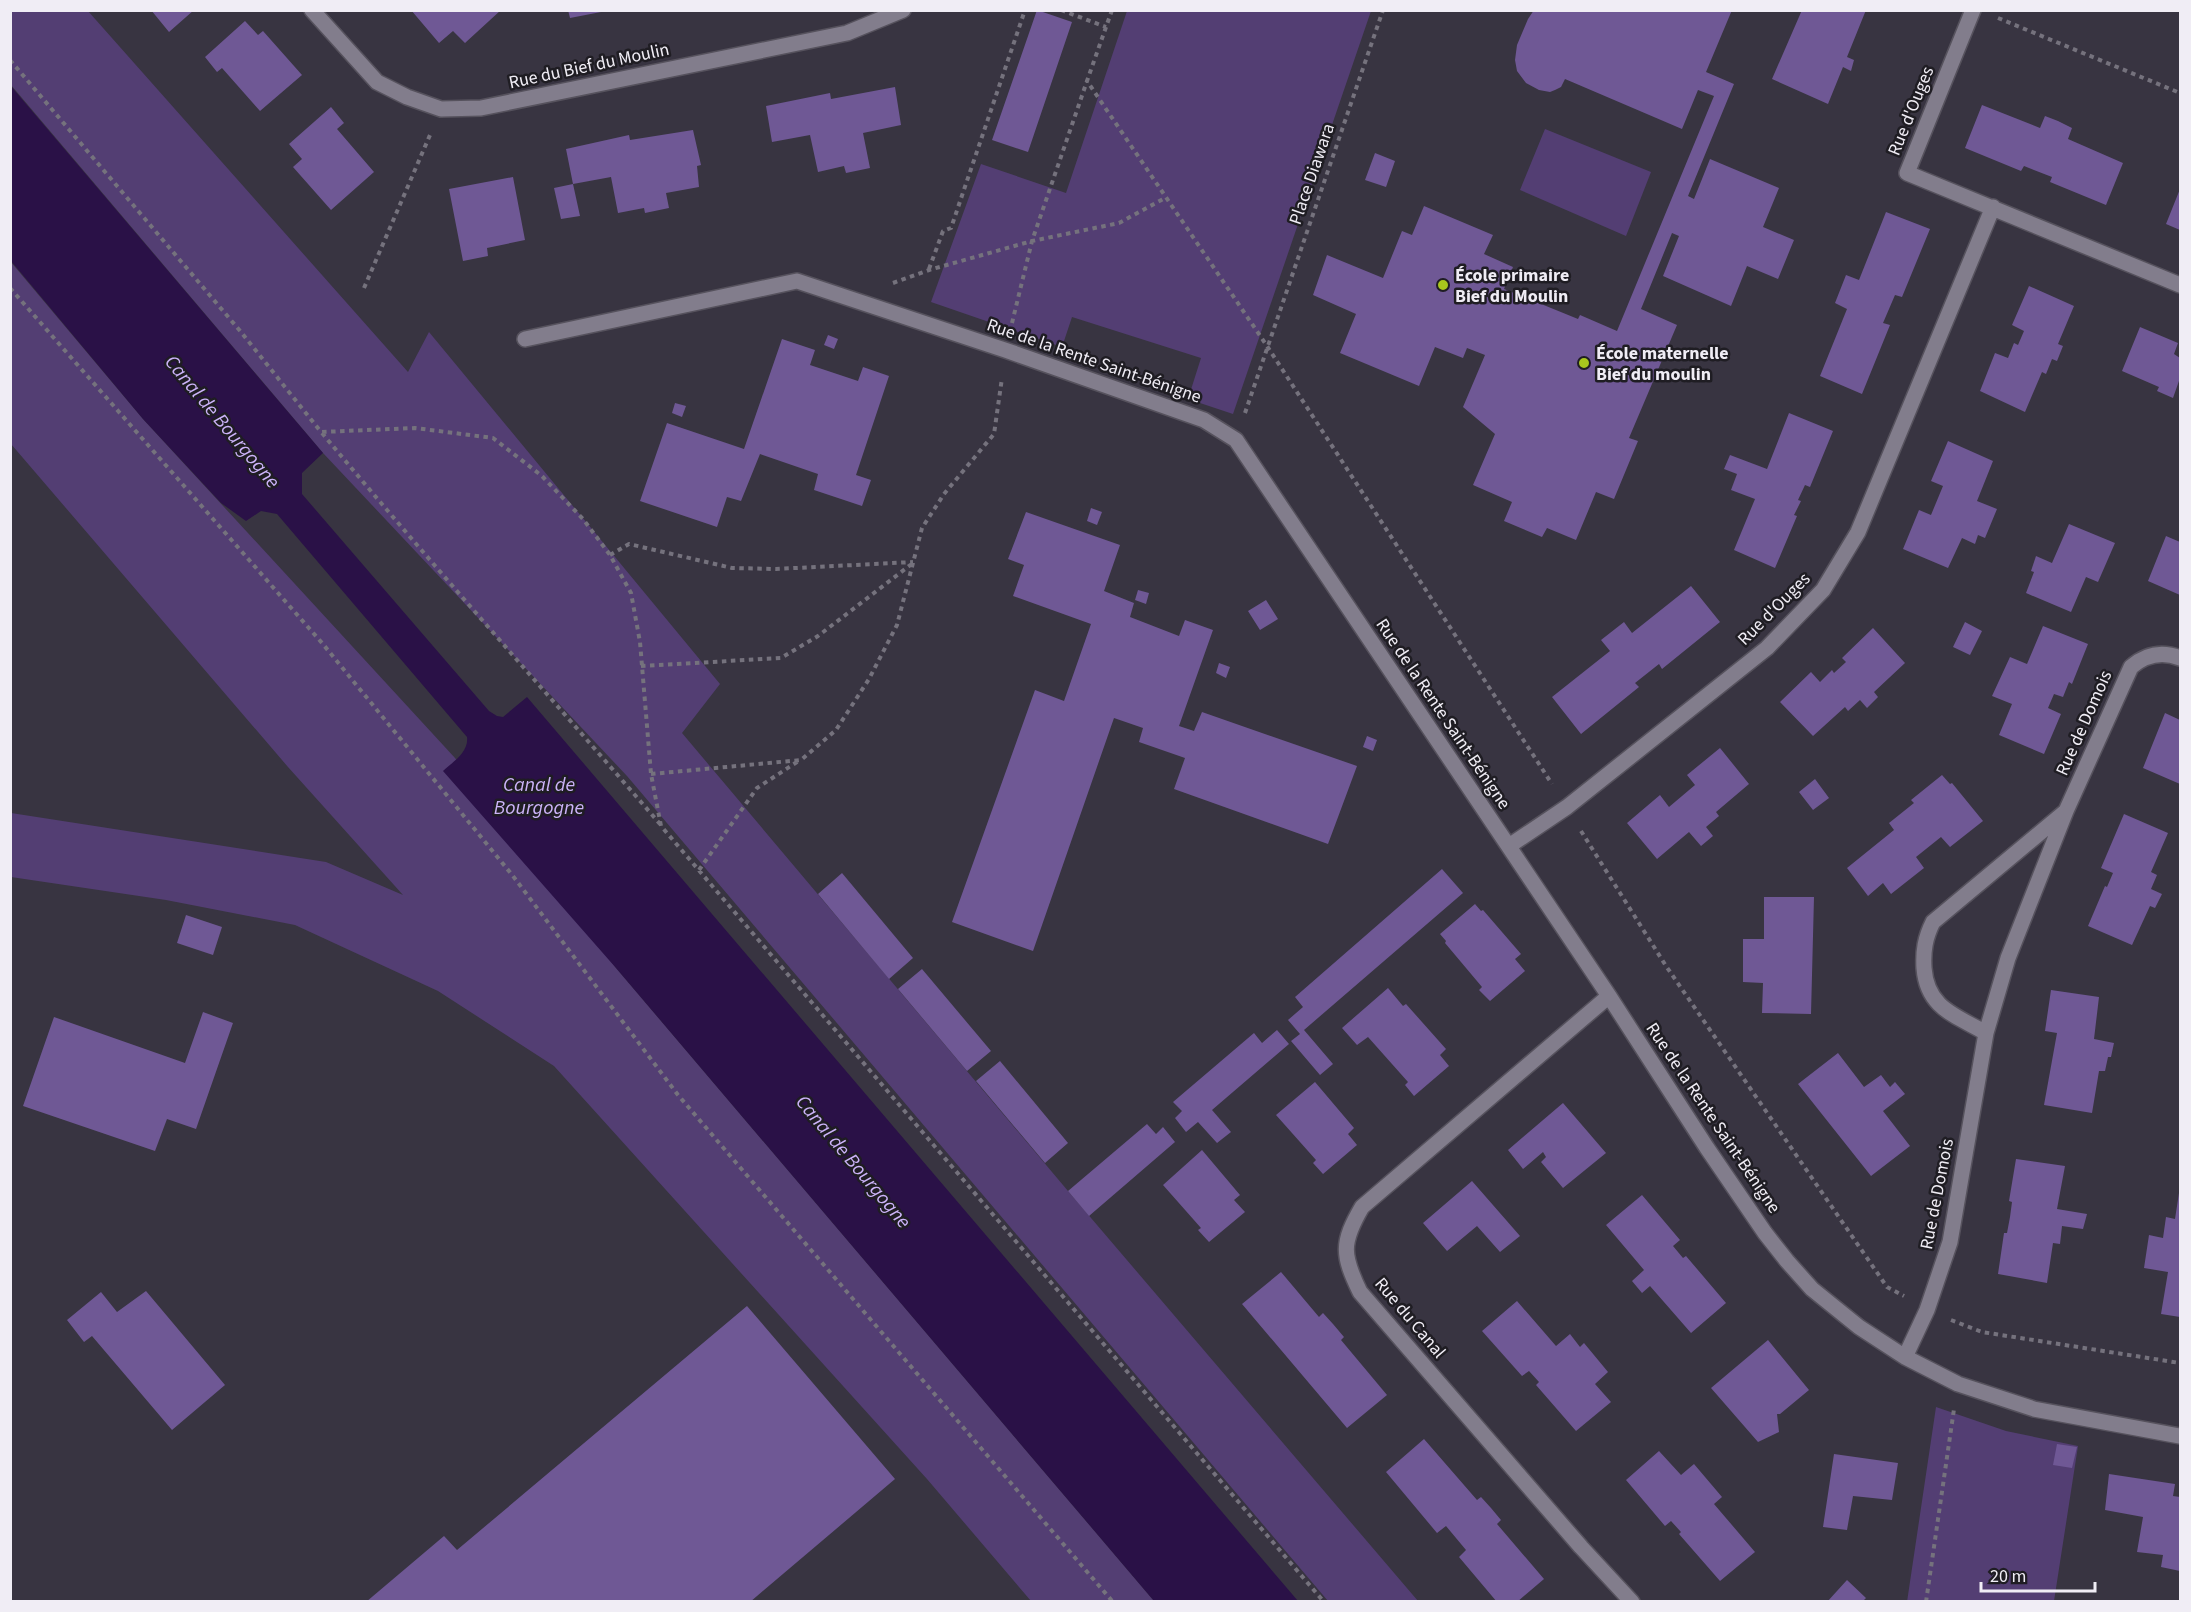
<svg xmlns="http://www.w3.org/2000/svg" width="2191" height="1612" viewBox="0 0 2191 1612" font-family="'Source Sans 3',sans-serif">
<rect width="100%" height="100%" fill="#383441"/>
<path fill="#533e73" d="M10 11H88L408 372 429 332 720 684 682 733 1068 1191 1418 1601H1328L627 776 323 453 11 85Z
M1127 11H1371L1233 414 1188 399 1201 358 1072 317 1062 347 931 302 981 164 1066 193Z
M1545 129 1651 172 1626 236 1520 190Z
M10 261 143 419 455 758 616 968 1154 1601H1031L927 1479 554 1066 438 991 295 925 166 900 11 877V813L326 862 403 895 288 767 11 444Z
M1936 1407 2006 1431 2078 1446 2054 1601 1907 1602Z"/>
<path fill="#2a1147" d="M10 85 323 453 302 473V494L489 711 497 716 503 717 527 697 1298 1601H1154L616 968 443 771C453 762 469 752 467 737L277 514 261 511 246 521 221 503 143 419 11 261Z"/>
<path fill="#6f5895" d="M151 10H194L169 32Z
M411 10H501L465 43 453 31 439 43Z
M568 10H601V12L570 18Z
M1037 10 1072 22 1028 152 992 140Z
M1534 10H1732L1706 72 1734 84 1688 196 1694 199 1710 159 1779 188 1763 227 1794 240 1778 279 1747 266 1731 306 1663 276 1679 236 1672 233 1641 309 1677 325 1629 438 1638 441 1614 499 1596 492 1576 540 1547 528 1542 537 1504 521 1512 502 1473 485 1495 434 1463 407 1485 355 1467 348 1463 358 1435 347 1419 386 1340 353 1356 314 1313 295 1327 255 1383 278 1402 231 1412 235 1424 206 1493 235 1484 254 1513 267 1504 289 1578 319 1580 315 1617 331 1714 96 1698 90 1682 129 1565 79 1561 87 1555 90 1550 92 1539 90 1526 83 1517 71 1515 60 1517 45 1528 19Z
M1802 10H1866L1847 57 1854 60 1851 71 1843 67 1828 104 1772 79Z
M245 21 258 35 263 31 302 75 260 111 222 68 217 72 205 57Z
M895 87 901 125 863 133 870 168 846 173 844 166 818 172 810 135 772 142 766 106 830 93 831 99Z
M1982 105 2040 128 2045 116 2058 121 2072 128 2068 139 2123 163 2106 205 2050 182 2052 177 2024 166 2021 171 1965 148Z
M331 107 344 123 337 129 374 172 331 210 293 167 302 159 289 144Z
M693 130 701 165 697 166 699 187 666 193 669 208 645 213 644 208 618 213 611 177 573 184 580 216 561 219 554 188 573 184 566 149 629 135 630 140Z
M1375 153 1395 161 1386 187 1365 180Z
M513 177 525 240 487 248 488 256 463 261 449 189Z
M2180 189V230L2166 224Z
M1886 212 1930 229 1902 297 1895 295 1883 323 1890 325 1862 394 1820 376 1847 309 1835 303 1846 275 1859 280Z
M2029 286 2074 306 2058 344 2063 346 2057 361 2052 359 2046 374 2042 372 2025 412 1980 391 1995 353 2008 358 2014 343 2018 345 2024 331 2012 325Z
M2140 327 2178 343 2174 354 2180 358V378L2173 398 2157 391 2159 387 2122 371Z
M828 335 838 339 834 349 824 345Z
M782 339 815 350 810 365 858 381 863 367 889 376 856 475 871 480 862 506 814 490 818 474 760 454 741 501 727 497 717 527 640 501 667 423 744 449Z
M675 403 686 406 682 417 672 413Z
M1789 413 1833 431 1810 487 1805 485 1798 500 1801 501 1794 515 1797 516 1775 568 1734 550 1755 499 1731 490 1737 474 1724 469 1730 455 1767 469Z
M1948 441 1993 461 1977 501 1997 509 1985 538 1978 535 1975 544 1962 538 1948 568 1903 549 1919 510 1931 515 1943 486 1931 481Z
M1091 508 1102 512 1097 525 1087 521Z
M1026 512 1120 545 1104 591 1134 603 1130 617 1179 636 1185 620 1213 630 1179 726 1194 731 1202 712 1357 766 1328 844 1174 789 1185 758 1139 742 1143 728 1114 718 1033 951 952 922 1035 690 1064 701 1091 624 1013 596 1024 565 1008 559Z
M2069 524 2115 543 2098 582 2086 577 2071 612 2026 593 2034 572 2031 571 2036 556 2052 563Z
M2166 536 2180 542V595L2148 581Z
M1691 586 1720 622 1662 669 1659 664 1635 683 1639 687 1581 734 1552 697 1610 651 1601 640 1624 622 1632 633Z
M1138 590 1149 593 1146 604 1135 600Z
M1266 600 1278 619 1260 630 1248 611Z
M1965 622 1982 631 1970 655 1953 647Z
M2043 626 2088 644 2072 684 2069 682 2063 697 2054 694 2048 708 2061 714 2044 754 1999 735 2012 704 1992 696 2010 657 2027 664Z
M1873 628 1905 663 1874 692 1878 697 1867 708 1860 700 1848 711 1845 707 1813 736 1780 702 1811 672 1820 682 1832 670 1834 673 1846 662 1842 658Z
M1219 663 1230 667 1226 678 1216 673Z
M2165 713 2180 720V784L2143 768Z
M1367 736 1377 740 1373 751 1363 747Z
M1720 748 1749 784 1716 812 1719 816 1706 827 1713 836 1701 846 1689 832 1657 859 1627 823 1660 795 1669 807 1695 785 1687 775Z
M1942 775 1950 784 1952 783 1983 821 1950 847 1941 837 1916 857 1924 868 1891 894 1883 883 1868 896 1847 868 1894 830 1889 823 1914 803 1911 800Z
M1815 779 1829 798 1813 810 1799 792Z
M2124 814 2168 833 2151 872 2157 875 2151 889 2162 894 2155 908 2150 906 2132 945 2088 926 2105 886 2107 887 2113 873 2101 868Z
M1442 869 1463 893 1304 1030 1333 1064 1320 1075 1291 1041 1300 1034 1288 1020 1303 1007 1295 997Z
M842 873 913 958 889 979 818 894Z
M1764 897H1814L1811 1014 1762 1013 1763 983 1743 982V939H1764Z
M1475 904 1481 911 1483 910 1521 954 1515 959 1525 971 1490 1001 1479 990 1482 987 1445 943 1446 941 1440 934Z
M186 915 222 927 213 955 177 943Z
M922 969 991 1051 967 1071 898 989Z
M1388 988 1403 1006 1406 1004 1446 1049 1440 1055 1449 1066 1414 1096 1405 1085 1408 1082 1368 1037 1357 1045 1342 1028Z
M2051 990 2099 997 2094 1039 2114 1043 2111 1057H2108L2105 1071H2099L2092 1113 2044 1105 2057 1033 2045 1031Z
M203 1012 233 1023 196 1129 167 1119 155 1151 23 1106 54 1017 185 1063Z
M1277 1030 1289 1044 1212 1110 1231 1132 1217 1143 1198 1122 1186 1132 1175 1118 1182 1111 1173 1102 1254 1033 1262 1043Z
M1838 1053 1864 1087 1881 1075 1890 1087 1895 1082 1905 1094 1883 1111 1910 1146 1871 1176 1798 1084Z
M1000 1061 1068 1143 1045 1163 976 1081Z
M1315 1082 1354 1128 1348 1134 1357 1145 1323 1174 1313 1163 1316 1160 1276 1115Z
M1563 1103 1606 1153 1563 1188 1541 1162 1546 1157 1543 1152 1523 1169 1508 1150Z
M1147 1124 1156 1134 1163 1127 1175 1142 1089 1216 1068 1191Z
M1202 1150 1240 1195 1234 1200 1245 1212 1209 1242 1198 1230 1201 1228 1163 1185Z
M2016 1159 2065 1166 2057 1209 2087 1214 2083 1229 2062 1226 2060 1244 2053 1243 2047 1283 1998 1274 2004 1233H2007L2010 1217 2012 1202 2009 1201Z
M1472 1181 1520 1236 1500 1252 1477 1226 1447 1251 1423 1223Z
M2179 1193H2180V1317L2161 1314 2168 1272 2144 1268 2149 1235 2163 1238 2166 1217 2175 1219Z
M1642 1195 1680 1240 1673 1246 1683 1258 1686 1256 1726 1303 1691 1333 1650 1286 1642 1293 1632 1281 1644 1270 1606 1225Z
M1281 1272 1319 1317 1323 1313 1333 1324 1344 1337 1341 1340 1387 1395 1347 1428 1242 1304Z
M146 1291 225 1385 172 1430 92 1336 84 1342 67 1320 101 1292 117 1312Z
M1517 1301 1556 1346 1570 1334 1580 1347 1584 1343 1608 1372 1595 1384 1611 1402 1576 1431 1536 1385 1539 1382 1529 1371 1522 1376 1482 1331Z
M747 1306 895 1479 750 1602H366L444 1536 457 1550Z
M1768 1340 1809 1390 1780 1414H1777L1779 1432 1758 1442 1711 1388Z
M1424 1439 1477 1500 1481 1497 1491 1508 1501 1520 1497 1524 1544 1579 1517 1602H1497L1459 1557 1466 1550 1446 1526 1437 1533 1386 1472Z
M2057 1444 2077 1447 2072 1468 2053 1465Z
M1659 1451 1681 1475 1694 1464 1722 1497 1714 1504 1755 1552 1720 1581 1679 1534 1681 1532 1671 1521 1665 1526 1626 1480Z
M1834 1454 1898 1463 1892 1500 1853 1496 1847 1530 1823 1527Z
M2109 1474 2175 1484 2173 1496 2180 1497V1571L2161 1567 2163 1555 2137 1552 2143 1517 2105 1510Z
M1847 1580 1866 1598 1862 1602H1827Z"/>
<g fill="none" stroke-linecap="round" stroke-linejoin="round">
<defs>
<path id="minor" d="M312 10 377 82 407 97 441 109 481 108 847 33 903 10
M1973 10 1907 173 2180 285
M525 339 797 281 1005 350 1204 420 1236 440 1609 996 1707 1148 1765 1233 1787 1261 1812 1289 1859 1327 1905 1357 1958 1384 2034 1409 2180 1436
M1509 846 1567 807 1767 648 1823 590 1858 532 1993 207
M1609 996 1362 1207C1341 1243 1342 1255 1360 1292L1581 1547 1632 1602
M1986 1033C1955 1015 1927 1008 1924 968 1923 951 1925 938 1933 922L2065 812
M1905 1357 1927 1310 1950 1242 1986 1033 2008 958 2066 811 2131 667C2146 654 2162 651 2180 658"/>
</defs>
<use href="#minor" stroke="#56525d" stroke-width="18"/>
<path stroke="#75727d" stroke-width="4" stroke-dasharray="4.5 4.5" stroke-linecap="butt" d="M1061 10 1106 27
M1112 10 1087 81 1267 346 1552 784
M1998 18 2180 93
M10 60 241 332 321 432 415 428 493 438 542 476 583 519 610 555 631 593 640 642 651 774 661 826 1324 1602
M929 269 943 231 951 228 1025 10
M893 283 929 270 1032 241 1119 223 1165 198
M10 288 322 643 513 876 678 1095 1113 1602
M364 288 430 135
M1012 323 1032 241 1087 81
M1245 413 1383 10
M322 433C432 565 547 693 660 824
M610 555 629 544 732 568 776 569 913 562
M641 666 781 658 818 636 913 563
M651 774 801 760 836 730 869 679 897 625 922 528 944 494 994 434 1002 378
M1581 831 1666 966 1887 1287 1904 1296
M699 870 757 788 800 760
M1951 1320 1982 1332 2180 1363
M1926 1602 1954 1409"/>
<use href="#minor" stroke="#827d8c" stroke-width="15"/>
</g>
<g fill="#a8c71d" stroke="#1f1d23" stroke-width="2">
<circle cx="1443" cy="285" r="6"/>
<circle cx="1584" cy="363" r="6"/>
</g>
<g text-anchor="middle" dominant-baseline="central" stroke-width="5" stroke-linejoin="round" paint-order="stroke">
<g font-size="18" fill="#f0edf5" stroke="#1f1d23">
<text transform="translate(589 66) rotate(-12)">Rue du Bief du Moulin</text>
<text transform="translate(1911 111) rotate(-68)">Rue d'Ouges</text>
<text transform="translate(1312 174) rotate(-71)">Place Diawara</text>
<text transform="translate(1094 361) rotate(19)">Rue de la Rente Saint-Bénigne</text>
<text transform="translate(1774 609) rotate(-45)">Rue d'Ouges</text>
<text transform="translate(1443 714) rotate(56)">Rue de la Rente Saint-Bénigne</text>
<text transform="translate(2084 723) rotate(-66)">Rue de Domois</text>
<text transform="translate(1713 1118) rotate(56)">Rue de la Rente Saint-Bénigne</text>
<text transform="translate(1937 1194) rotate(-79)">Rue de Domois</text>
<text transform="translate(1410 1318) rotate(50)">Rue du Canal</text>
</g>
<g font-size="18" font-weight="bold" fill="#f0edf5" stroke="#1f1d23" text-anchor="start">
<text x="1455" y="275">École primaire<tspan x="1455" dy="21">Bief du Moulin</tspan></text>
<text x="1596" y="353">École maternelle<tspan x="1596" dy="21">Bief du moulin</tspan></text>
</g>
<g font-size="20" font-style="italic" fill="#ccb3f9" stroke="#1f1d23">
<text transform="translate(222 422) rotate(50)">Canal de Bourgogne</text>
<text x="539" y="785">Canal de<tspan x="539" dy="23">Bourgogne</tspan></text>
<text transform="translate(853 1162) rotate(50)">Canal de Bourgogne</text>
</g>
</g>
<rect width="2191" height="1612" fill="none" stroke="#f0edf5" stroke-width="24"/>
<path d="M1981 1582v9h114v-9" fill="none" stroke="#f0edf5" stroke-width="3"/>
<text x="1990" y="1582" font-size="18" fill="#f0edf5" stroke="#1f1d23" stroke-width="4.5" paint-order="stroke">20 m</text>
</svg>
